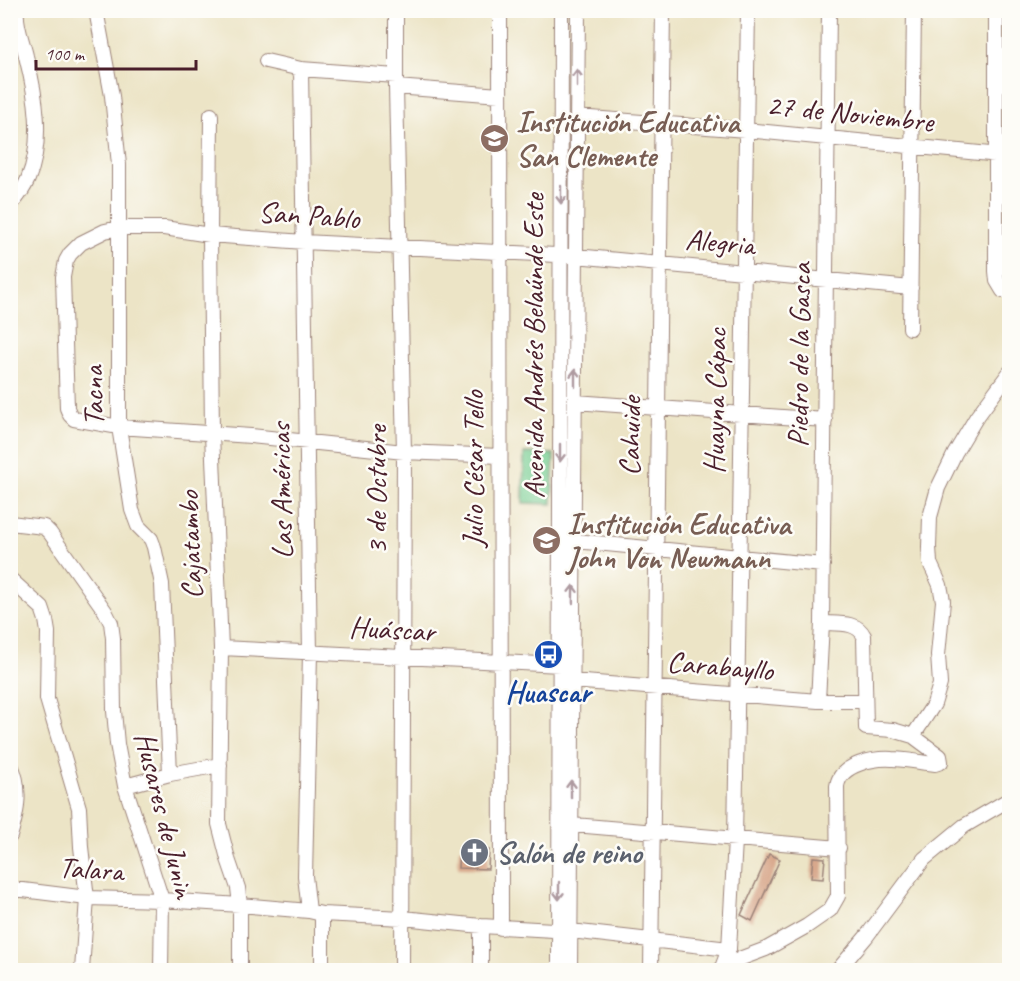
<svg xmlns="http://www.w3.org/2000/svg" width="1020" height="981" viewBox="0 0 1020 981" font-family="Caveat,sans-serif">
<rect width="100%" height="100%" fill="#fdfcf7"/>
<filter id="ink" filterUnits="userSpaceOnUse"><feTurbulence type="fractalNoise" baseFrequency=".0167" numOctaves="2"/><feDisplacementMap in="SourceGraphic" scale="12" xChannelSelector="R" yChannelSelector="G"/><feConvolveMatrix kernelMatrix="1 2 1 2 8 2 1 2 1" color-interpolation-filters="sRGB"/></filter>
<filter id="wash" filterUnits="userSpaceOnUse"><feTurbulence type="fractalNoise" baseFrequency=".008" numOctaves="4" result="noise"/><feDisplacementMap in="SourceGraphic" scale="24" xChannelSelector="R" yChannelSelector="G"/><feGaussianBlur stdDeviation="1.35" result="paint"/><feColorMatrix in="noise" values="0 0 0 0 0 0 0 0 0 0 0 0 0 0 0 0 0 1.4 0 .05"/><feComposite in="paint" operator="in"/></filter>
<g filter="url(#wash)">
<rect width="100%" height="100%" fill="#ece4c6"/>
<path fill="#78ce93" stroke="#61765f" stroke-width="1.5" d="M524 453 554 454 552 504 523 503Z"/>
<g id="blocks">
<path fill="#d8a88c" d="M459 848 489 850 488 869 458 868Z
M769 854 780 859 752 921 741 915Z
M813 857 825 858 823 879 811 878Z"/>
</g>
</g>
<g filter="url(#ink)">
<use href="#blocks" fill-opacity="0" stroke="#9b8278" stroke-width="1.5"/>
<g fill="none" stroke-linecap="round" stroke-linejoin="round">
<defs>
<path id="minor" d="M96 10 112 96 119 165V427L132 510 138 526 151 539 154 547 162 584 170 774
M396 10V87L404 452 402 970
M500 10 501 928
M996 10V271L997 281 1003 291
M266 61 301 69 396 76
M301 69 310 653 305 876 309 911
M396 87 500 95
M211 115 210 235 212 434 221 648 219 824 228 859 238 888 240 905V970
M577 117 746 130 1010 156
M10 206C17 198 24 189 28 179 44 141 36 95 26 56 23 42 15 25 17 10
M910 328 914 10
M575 402 825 420
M500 456 404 452 251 436 119 427 74 419 70 415 67 408 63 277 66 261 70 254 81 243 105 231 119 228H164L210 235 304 242 576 256 911 288
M10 523 44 527 50 533 105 611 111 623 113 638 114 711 117 744 125 786 162 900 161 970
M565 540 823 565
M10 579 42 608 46 620 48 632 47 699 79 808 81 847 87 898 82 970
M221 648 560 665
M572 681 818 701H865
M818 701 822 623 829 10
M913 736 934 704 940 684 938 655 943 601 940 585 930 563 929 547 930 517 938 488 955 453 976 418 1010 372
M10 763C22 787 18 811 10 836
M125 786 170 774 220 765
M563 824 839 848
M10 890H23L87 898 162 900 240 905 309 911 322 914 403 918 481 926 571 931 729 949
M322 914V970
M481 970V926
M559 970 561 10
M570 970 578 10
M651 970 663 10
M721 970 729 949 735 840 748 10
M721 970 742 958 766 949 807 926 830 910 838 896 837 786C840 764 874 758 892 759 907 759 921 763 935 764L941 762 940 756 913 736 893 730 866 728 864 636C857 621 837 624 822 623
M838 970 866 937 924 859 964 826 1010 799"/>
</defs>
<use href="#minor" stroke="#9b8278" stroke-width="16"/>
<use href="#minor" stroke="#fff" stroke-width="14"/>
</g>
<defs><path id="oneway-shaft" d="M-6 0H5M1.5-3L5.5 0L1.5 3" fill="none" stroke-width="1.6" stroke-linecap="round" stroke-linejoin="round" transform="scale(1.5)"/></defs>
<g stroke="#ae9aa0">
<use href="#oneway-shaft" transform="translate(577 78) rotate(-90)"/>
<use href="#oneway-shaft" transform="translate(561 195) rotate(90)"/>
<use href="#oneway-shaft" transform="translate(575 378) rotate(-90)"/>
<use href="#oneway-shaft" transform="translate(560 453) rotate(90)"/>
<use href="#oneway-shaft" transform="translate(573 594) rotate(-89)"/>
<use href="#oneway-shaft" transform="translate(571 789) rotate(-90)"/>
<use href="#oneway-shaft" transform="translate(559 891) rotate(90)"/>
</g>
</g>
<defs>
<symbol id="school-disc" viewBox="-11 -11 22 22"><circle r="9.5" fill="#8d6e63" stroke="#fdfcf7"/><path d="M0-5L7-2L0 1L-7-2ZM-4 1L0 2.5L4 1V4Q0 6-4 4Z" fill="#fff"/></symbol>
<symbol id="bus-disc" viewBox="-11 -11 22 22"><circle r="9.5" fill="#1a4fb4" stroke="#fdfcf7"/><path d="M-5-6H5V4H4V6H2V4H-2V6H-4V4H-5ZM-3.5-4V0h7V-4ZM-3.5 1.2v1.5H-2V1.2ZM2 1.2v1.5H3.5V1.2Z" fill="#fff"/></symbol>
<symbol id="church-disc" viewBox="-11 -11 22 22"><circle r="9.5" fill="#6b7280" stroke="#fdfcf7"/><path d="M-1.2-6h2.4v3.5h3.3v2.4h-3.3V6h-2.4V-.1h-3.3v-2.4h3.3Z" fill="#fff"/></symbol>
</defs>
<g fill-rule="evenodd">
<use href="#school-disc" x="478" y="122" width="33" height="33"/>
<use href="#school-disc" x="530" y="524" width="33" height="33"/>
<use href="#bus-disc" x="532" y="638" width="33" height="33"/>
<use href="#church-disc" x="458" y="836" width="33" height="33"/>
</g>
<g text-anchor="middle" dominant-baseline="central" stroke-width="5" stroke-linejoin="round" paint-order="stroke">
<g font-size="30" fill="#4a1f2b" stroke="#fdfcf7">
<text transform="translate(850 113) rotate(6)">27 de Noviembre</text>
<text transform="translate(309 215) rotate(4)">San Pablo</text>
<text transform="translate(720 242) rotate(5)">Alegria</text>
<text transform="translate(533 346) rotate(-90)">Avenida Andrés Belaúnde Este</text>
<text transform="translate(799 355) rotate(-89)">Piedro de la Gasca</text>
<text transform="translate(93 396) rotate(-91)">Tacna</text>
<text transform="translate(715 401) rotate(-89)">Huayna Cápac</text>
<text transform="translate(630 436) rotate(-89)">Cahuide</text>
<text transform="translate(473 469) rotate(-90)">Julio César Tello</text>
<text transform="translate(376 490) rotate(-90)">3 de Octubre</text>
<text transform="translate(281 491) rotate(-91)">Las Américas</text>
<text transform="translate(190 545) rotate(-92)">Cajatambo</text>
<text transform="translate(392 629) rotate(3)">Huáscar</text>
<text transform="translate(720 666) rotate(5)">Carabayllo</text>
<text transform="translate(165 815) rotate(76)">Husares de Junin</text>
<text transform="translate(91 869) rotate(4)">Talara</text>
</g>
<g font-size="30" font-weight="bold" fill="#785e54" stroke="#fdfcf7" text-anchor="start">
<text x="516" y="122">Institución Educativa<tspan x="516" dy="34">San Clemente</tspan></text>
<text x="567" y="524">Institución Educativa<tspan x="567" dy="34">John Von Newmann</tspan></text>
</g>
<g font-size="30" font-weight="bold" fill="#164399" stroke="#fdfcf7">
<text x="548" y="692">Huascar</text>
</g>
<g font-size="30" font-weight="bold" fill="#5b616d" stroke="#fdfcf7" text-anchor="start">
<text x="496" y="853">Salón de reino</text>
</g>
</g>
<rect width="1020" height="981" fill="none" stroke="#fdfcf7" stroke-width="36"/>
<path d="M36 60v9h160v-9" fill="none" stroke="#4a1f2b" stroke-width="3"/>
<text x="45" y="60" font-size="18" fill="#4a1f2b" stroke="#fdfcf7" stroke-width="4.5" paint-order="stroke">100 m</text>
</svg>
